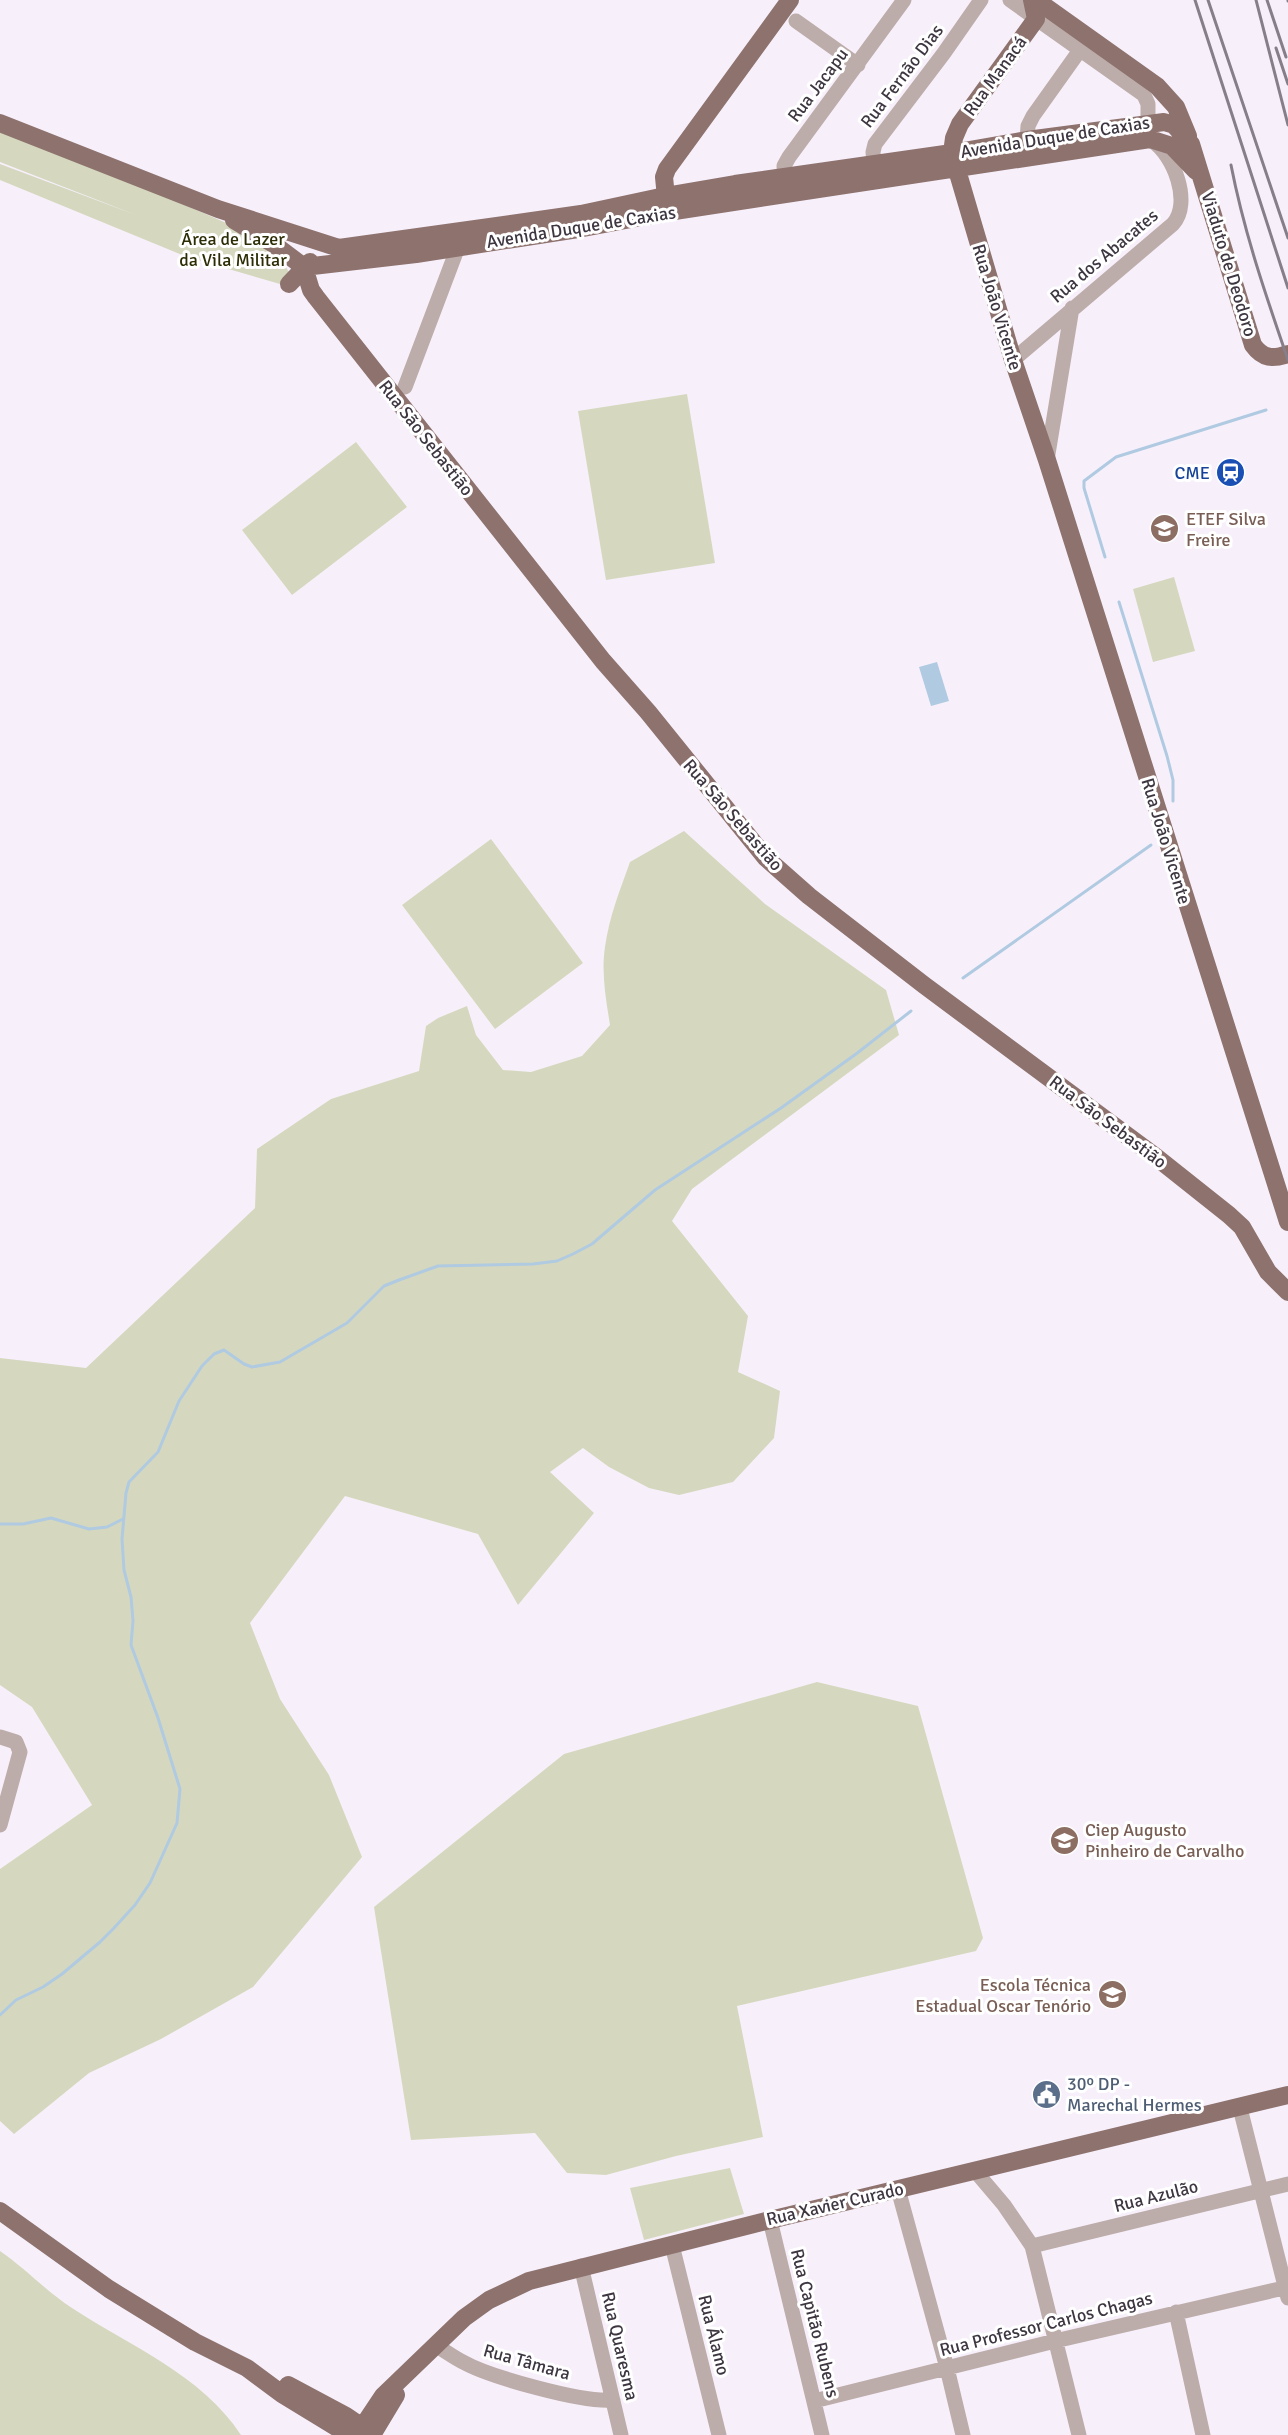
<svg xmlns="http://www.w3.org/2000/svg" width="1288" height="2435" viewBox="0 0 1288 2435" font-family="Signika,sans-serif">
<rect width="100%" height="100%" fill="#f7f0fb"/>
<path fill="#d5d8be" d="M0 124 272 243 290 274 280 284 187 257 0 180V164L136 215 0 162Z
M687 394 715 563 606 580 578 411Z
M356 442 407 507 292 595 242 530Z
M1174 577 1195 651 1153 662 1133 589Z
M684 831 765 904 886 990 899 1035 692 1189 672 1221 748 1316 738 1372 780 1391 774 1438 733 1482 679 1495 649 1488 609 1467 583 1448 550 1472 594 1513 518 1605 478 1534 345 1496 250 1623 280 1699 329 1775 362 1857 253 1987 161 2039 89 2073 14 2134 0 2121V1869L92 1805 32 1707 0 1685V1358L86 1368 255 1208 257 1149 331 1099 419 1071 426 1026 438 1018 467 1006 476 1035 503 1070 531 1072 582 1056 610 1025C606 1000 601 972 605 947 609 917 620 890 630 862Z
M491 839 583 963 495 1029 402 905Z
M817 1682 918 1706 983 1938 976 1951 737 2006 763 2137 676 2156 606 2175 567 2173 535 2133 411 2140 374 1907 564 1754Z
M730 2168 744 2214 644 2240 630 2188Z
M0 2251C25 2268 47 2292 72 2308 130 2346 202 2375 241 2435H0Z"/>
<path fill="#b0cae1" d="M937 662 949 701 931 706 919 667Z"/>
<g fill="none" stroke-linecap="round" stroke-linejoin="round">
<path stroke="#b0cae1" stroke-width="3" d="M1105 557 1084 488V481L1116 457 1266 410
M1119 602 1167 756 1173 780V801
M963 978 1151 845
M0 1524H23L51 1518 89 1529 107 1527 123 1519
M0 2015 16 2000 43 1987 62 1974 100 1942 114 1928 135 1905 150 1883 177 1823 180 1789 158 1718 131 1645 133 1621 131 1597 124 1570 122 1539 126 1493 129 1482 158 1452 179 1401 202 1366 214 1354 224 1350 244 1364 252 1367 280 1362 347 1323 384 1286 399 1280 438 1266 533 1264 557 1261 573 1254 592 1244 655 1190 781 1108 856 1054 911 1011"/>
<path stroke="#bdadaa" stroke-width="15" d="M1010 0 1144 95 1148 104V123
M796 21 858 65
M1027 140 1028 126 1033 116 1080 50
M875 175 873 152 875 144 944 53 981 0
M785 186 784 166 789 157 904 0
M1013 360 1173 224C1192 203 1174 155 1152 141
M405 387 458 247
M1047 460 1072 308
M0 1737 16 1742 20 1752 0 1825
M1240 2108 1288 2298
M976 2172 1004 2205 1032 2246 1079 2435
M898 2189 947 2368 963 2435
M770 2220 822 2435
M672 2245 719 2435
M1032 2246 1288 2184
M581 2266 621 2435
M1176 2312 1203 2435
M435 2345C444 2350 453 2357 463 2362 490 2377 583 2403 613 2400
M814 2401 1055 2341 1288 2287"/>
<path stroke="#8e726e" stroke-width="18" d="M1032 0 1036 19 960 124 954 138 952 153 1013 360 1047 460 1288 1222
M1036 0 1157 86 1176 107 1188 136
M0 123 218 209 339 248 581 214 665 196 735 184 952 153 1027 140 1164 122 1174 125 1191 144 1253 345C1263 359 1273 359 1288 354
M667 207 664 177 667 169 790 0
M234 220 272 243 304 267 416 254 578 229 668 212 1150 139 1172 146 1196 171
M304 267 311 290 316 297 603 661 648 712 766 858 809 896 924 985 1156 1157 1229 1215 1242 1227 1268 1272 1288 1292
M289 284 310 262
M0 2211 109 2289 195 2342 247 2368 282 2394 349 2435
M288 2385 346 2416 374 2435
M357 2435 383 2396 464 2318 489 2300 529 2281 770 2220 1288 2095
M372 2435 396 2395"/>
<path stroke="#867f8a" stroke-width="3" d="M1195 0 1288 288
M1208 0 1288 238
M1256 0 1288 125
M1267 0 1286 57
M1288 0V1
M1276 48 1288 84
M1231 165C1244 232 1266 296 1288 360"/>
</g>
<defs>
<symbol id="station-disc" viewBox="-11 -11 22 22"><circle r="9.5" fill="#1a4fb4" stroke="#fff"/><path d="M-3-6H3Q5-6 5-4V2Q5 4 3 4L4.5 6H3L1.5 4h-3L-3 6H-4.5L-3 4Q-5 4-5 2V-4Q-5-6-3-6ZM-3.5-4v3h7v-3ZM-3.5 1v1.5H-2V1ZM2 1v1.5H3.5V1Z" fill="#fff"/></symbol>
<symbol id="school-disc" viewBox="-11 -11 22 22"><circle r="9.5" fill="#8d6e63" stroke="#fff"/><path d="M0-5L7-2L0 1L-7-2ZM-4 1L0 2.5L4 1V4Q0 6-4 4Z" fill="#fff"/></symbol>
<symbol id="university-disc" viewBox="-11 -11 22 22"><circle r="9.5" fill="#8d6e63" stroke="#fff"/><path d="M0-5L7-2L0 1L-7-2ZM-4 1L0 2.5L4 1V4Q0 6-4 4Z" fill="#fff"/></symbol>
<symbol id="civic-disc" viewBox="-11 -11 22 22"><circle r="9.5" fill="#5c6f8a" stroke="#fff"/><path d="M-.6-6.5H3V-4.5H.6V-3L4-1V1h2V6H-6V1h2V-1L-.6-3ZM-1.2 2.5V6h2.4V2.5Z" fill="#fff"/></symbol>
</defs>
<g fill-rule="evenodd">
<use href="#station-disc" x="1214" y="456" width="33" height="33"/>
<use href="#school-disc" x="1148" y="512" width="33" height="33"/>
<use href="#school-disc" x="1048" y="1824" width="33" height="33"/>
<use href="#university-disc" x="1096" y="1978" width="33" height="33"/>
<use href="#civic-disc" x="1030" y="2078" width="33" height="33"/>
</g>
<g text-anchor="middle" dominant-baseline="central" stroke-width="6" stroke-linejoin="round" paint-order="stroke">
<g font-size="18" fill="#3e3742" stroke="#fff">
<text transform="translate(902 76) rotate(-53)">Rua Fernão Dias</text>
<text transform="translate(995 76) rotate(-54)">Rua Manacá</text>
<text transform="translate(818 85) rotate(-53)">Rua Jacapu</text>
<text transform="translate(1055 137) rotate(-9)">Avenida Duque de Caxias</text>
<text transform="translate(581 227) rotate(-9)">Avenida Duque de Caxias</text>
<text transform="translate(1104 256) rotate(-40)">Rua dos Abacates</text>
<text transform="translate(1229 264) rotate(73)">Viaduto de Deodoro</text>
<text transform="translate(997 307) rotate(73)">Rua João Vicente</text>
<text transform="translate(426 438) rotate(52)">Rua São Sebastião</text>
<text transform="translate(733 815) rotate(49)">Rua São Sebastião</text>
<text transform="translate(1166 841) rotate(73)">Rua João Vicente</text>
<text transform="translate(1108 1122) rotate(37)">Rua São Sebastião</text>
<text transform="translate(1156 2196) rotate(-14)">Rua Azulão</text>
<text transform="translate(835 2204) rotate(-13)">Rua Xavier Curado</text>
<text transform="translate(815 2323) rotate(76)">Rua Capitão Rubens</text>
<text transform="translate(1046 2324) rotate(-14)">Rua Professor Carlos Chagas</text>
<text transform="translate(714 2335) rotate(76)">Rua Álamo</text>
<text transform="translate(620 2346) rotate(77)">Rua Quaresma</text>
<text transform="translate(527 2362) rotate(16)">Rua Tâmara</text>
</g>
<g font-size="18" fill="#2c2d05" stroke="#fff">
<text x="233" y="239">Área de Lazer<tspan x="233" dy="21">da Vila Militar</tspan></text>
</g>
<g font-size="18" fill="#164399" stroke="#fff" text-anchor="end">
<text x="1210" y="473">CME</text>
</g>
<g font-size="18" fill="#785e54" stroke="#fff" text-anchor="start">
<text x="1186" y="519">ETEF Silva<tspan x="1186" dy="21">Freire</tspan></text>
<text x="1085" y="1830">Ciep Augusto<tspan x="1085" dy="21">Pinheiro de Carvalho</tspan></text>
<text x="1091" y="1985" text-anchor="end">Escola Técnica<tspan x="1091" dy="21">Estadual Oscar Tenório</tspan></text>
</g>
<g font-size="18" fill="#4e5e75" stroke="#fff" text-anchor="start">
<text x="1067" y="2084">30º DP -<tspan x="1067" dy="21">Marechal Hermes</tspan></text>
</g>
</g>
</svg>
